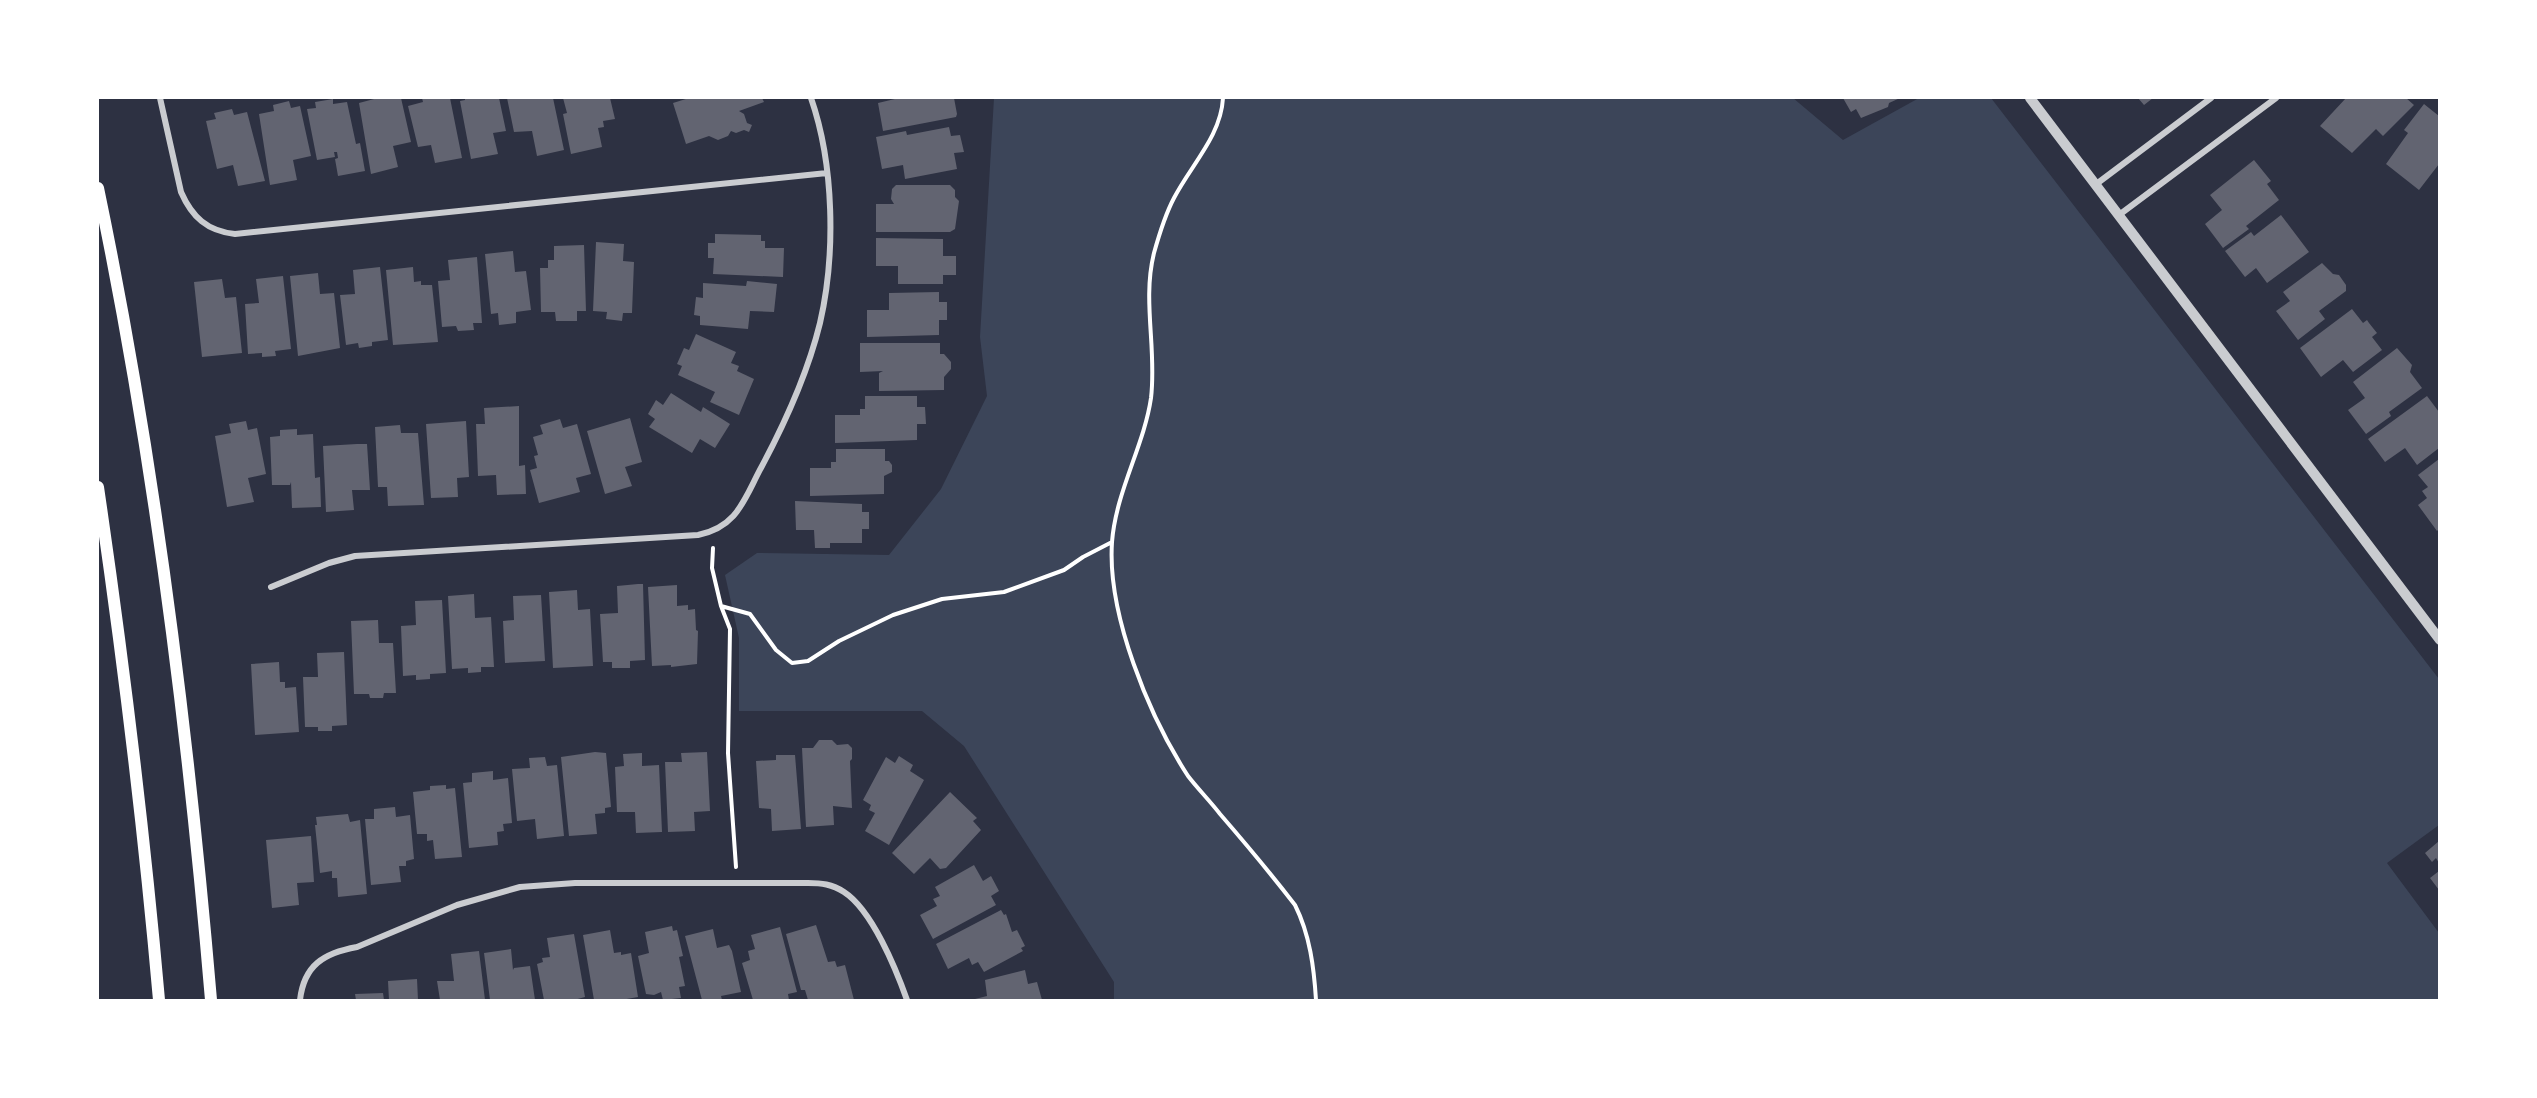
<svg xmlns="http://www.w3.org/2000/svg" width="2537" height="1098" viewBox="0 0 2537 1098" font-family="'Nunito Sans',sans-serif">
<rect width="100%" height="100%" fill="#2d3142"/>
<path fill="#3c4559" d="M994 98H1793L1843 140 1919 98H1991L2439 679V825L2387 863 2439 933V1000H1114V982L964 746 922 711H739V638L725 575 757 553 889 555 941 489 987 396 980 337Z"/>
<path fill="#626471" d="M374 98H401L411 142 393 146 398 167 371 174 359 103 374 99Z
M422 98H450L462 158 435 163 431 145 418 147 408 106 423 102Z
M465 98H499L506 131 493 133 498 154 471 159 460 101 465 100Z
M507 98H553L564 150 537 156 532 131 514 132Z
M563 98H610L615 119 603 121 604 127 598 128 602 147 571 154 563 114 567 113Z
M689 98H762L764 102 739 111 744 114 747 123 752 125 749 132 744 130 736 133 731 131 728 136 718 140 709 136 686 144 673 103Z
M899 98H954L957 114 956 117 883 131 878 103Z
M1843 98H1900L1889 103 1888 107 1861 118 1856 109 1851 112Z
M2138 98H2153L2144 105Z
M2346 98H2406L2414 105 2383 136 2376 129 2352 153 2320 126Z
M333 99V104L347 102 356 144 360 143 365 171 338 176 335 159 338 158 337 152H334L335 157 317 160 307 109 316 108 315 102Z
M289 101 291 108 300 106 311 156 293 160 297 180 270 185 259 114 274 111 273 105Z
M2424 104 2439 116 2438 141 2439 164 2419 190 2386 164 2408 133 2404 130Z
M232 109 234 115 247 112 265 181 238 186 233 165 217 169 206 121 216 119 214 113Z
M949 127 951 136 960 135 964 152 954 153 957 169 905 179 903 165 882 169 876 137 906 131 907 135Z
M2254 160 2271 181 2267 184 2279 200 2246 226 2249 229 2223 248 2205 224 2222 210 2210 195Z
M896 185H950L955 190V197L959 201 955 229 950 232H876V204H894L891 199 892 189Z
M2281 215 2309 252 2267 283 2256 268 2245 277 2225 251 2251 232 2254 236Z
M715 234 761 235V241H765V248H784L783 277 713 274 714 258H708V243H715Z
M876 238 943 239V256H956V275H943V284H898V266H876Z
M596 242 624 244 623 261 634 262 632 313H623L622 321 606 319 607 312 593 311Z
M584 245 586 311H577V321H556L555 312H541L540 268H548V260H554V246Z
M513 251 515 272 526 271 531 310 516 312V323L499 325 498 313 491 314 485 254Z
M477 257 482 323H473L474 330 458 331 456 326 442 327 438 281 450 280 448 260Z
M2322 263 2333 274 2339 275 2346 285V291L2319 311 2325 319 2298 340 2276 311 2290 301 2283 292Z
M380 267 388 340 372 342V346L359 348 358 343 346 345 340 295 355 294 353 270Z
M413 267 414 282 421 281V285H432L438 342 393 345 386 270Z
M318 273 320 294 334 293 340 348 298 356 290 276Z
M283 276 291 349 275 351 276 356 262 357V353L248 354 245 304 259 303 256 279Z
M222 279 225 298 236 297 242 353 202 357 194 282Z
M747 281 777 284 774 312 750 311 748 329 700 325V316L694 315 696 297 703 298V283L746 286Z
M939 292V302H947V320H939V335L867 337V310H889V293Z
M2352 309 2363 323 2367 320 2369 323 2377 333 2372 337 2382 350 2353 372 2343 360 2321 377 2300 348Z
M696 334 736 352 731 363 739 366 737 371 754 379 739 415 710 402 715 392 678 375 682 366 677 364 684 348 689 350Z
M860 343H940V354H944L951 362V369L944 377V390L879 391V373L883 371 860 372Z
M2397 348 2412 365 2410 372 2422 388 2389 412 2391 416 2366 434 2348 410 2365 398 2353 382Z
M671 393 701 412 703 407 730 424 715 448 700 439 692 453 649 427 655 419 648 414 656 400 663 405Z
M865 396H917V407H925L926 424H917V440L835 443V415H860V409H865Z
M2427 396 2439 412V448L2417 465 2405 448 2385 462 2368 439Z
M519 406V466L525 465 526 494 497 495 496 475 478 476 476 424H485L484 408Z
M630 418 642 462 625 467 632 486 605 494 587 431Z
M560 419 563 428 577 424 591 474 576 478 580 492 539 503 530 470 537 468 534 456 538 455 533 437 543 434 540 425Z
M246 421 248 430 257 428 266 474 248 478 254 502 227 507 215 436 231 433 229 424Z
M466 421 469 477 457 478 458 497 431 498 426 424Z
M400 425 401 433H418L424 505 388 506 387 487H378L375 427Z
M297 429V435L313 434 315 478 320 477 321 507 292 508 291 482 290 485H272L270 437 280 436V430Z
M357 444H367L370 490H352L354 510 326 512 323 446Z
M836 449H885V461H889L892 465V472L884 476V494L810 496V468H831V462H836Z
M2439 459V529L2437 531 2418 505 2427 498 2422 491 2428 487 2418 475Z
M795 501 862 504V512H869V529H862V543H830V548H815L814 530H796Z
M638 584H643L645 660 630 661V668H612V662H603L600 614 618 613 617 586Z
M677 585V606L688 605V610L695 609 696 630 698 631 697 664 671 667V665L652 666 648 587Z
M577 590 578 610 590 609 593 666 553 668 549 592Z
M474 594 475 618 491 617 494 667H481V672L468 673V668L452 669 448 596Z
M541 595 545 661 505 663 503 621 514 620 513 596Z
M442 600 446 673 430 674V679L416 680V675L403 676 401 626 416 625 415 601Z
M378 620 379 643H393L396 693H384L383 698H370L369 694H354L351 621Z
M344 652 347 725 332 726V731H318V727H305L303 677H318L317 653Z
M279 662 280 682H285V688L296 687 299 732 255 735 251 664Z
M819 740H832L837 745 848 744 852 748V759L850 761 852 808 833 806 834 825 806 827 802 748H813Z
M595 752 606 753 611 807 605 808V813L595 814 597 834 569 836 561 757Z
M707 752 710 811 694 812 695 831 668 832 665 762H682L681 753Z
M642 753V766L659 765 662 832 636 833 635 812H617L615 767 624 766 623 754Z
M776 755H795L801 829 772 831 771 809 759 808 756 761 776 760Z
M899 756 913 765 910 771 924 780 889 845 865 831 875 813 869 810 871 805 863 800 886 757 895 763Z
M545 757 547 766 557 765 564 836 537 839 535 819 517 821 512 769 530 768 529 758Z
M493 771V780L508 778 512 823 503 824 504 831 497 832 498 845 469 848 463 783 472 782V773Z
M446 785V789L455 788 462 857 435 859 433 840 427 841V834H417L413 792 430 790V786Z
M950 792 977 818 973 821 981 830 946 868 940 869 930 858 914 874 892 853Z
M395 807 396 817 410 815 414 859 406 861V866H399L401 882 371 885 365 819H374V809Z
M348 814 350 822 360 820 367 894 338 897 337 878H332V871L320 873 315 825H317L316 817Z
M311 836 314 882 297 883 299 905 272 908 266 840Z
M2439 841V863L2436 858 2432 862 2425 853Z
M974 865 983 881 991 876 999 891 991 896 996 905 933 939 920 915 937 906 933 899 940 896 935 887Z
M2439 871V890L2430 878Z
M1001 910 1004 915 1006 914 1012 932 1017 930 1025 946 1021 948 1023 951 984 972 978 962 972 965 969 958 948 969 936 944Z
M816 925 828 962 835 961 837 967 845 965 854 1000H808L805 990H801L786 934Z
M672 926 673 931 677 930 683 956 679 957 685 986 679 987 681 998 663 1000 661 992 654 995 646 994 638 956 649 953 645 932Z
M780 927 797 992 788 994 789 1000H753L742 963 750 960 748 951 755 949 751 935Z
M713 929 717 948 729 945 732 951 741 992 721 996 722 1000H702L685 936Z
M610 930 614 953 621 952V955L631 953 638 997 621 1000H594L583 935Z
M574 934 585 997 574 1000H544L537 964 543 962 542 958 550 957 547 938Z
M511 949 513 970 514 968 530 966 535 1000H490L484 953Z
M479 951 485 1000H440L437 981H454L451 954Z
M1025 970 1028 984 1037 982 1042 1000H971L987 996 985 980Z
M417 979 418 1000H389L388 981Z
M383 993 384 1000H356L355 994Z"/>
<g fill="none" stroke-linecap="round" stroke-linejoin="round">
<path stroke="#fff" stroke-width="4" d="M1223 98C1221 136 1191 165 1174 198 1165 215 1159 235 1154 253 1142 301 1157 349 1151 398 1144 446 1116 491 1112 542 1107 614 1149 716 1188 776 1198 789 1210 801 1220 814 1246 844 1271 874 1295 905 1310 935 1314 968 1316 1000
M713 548 712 568 721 606 730 629 728 753 736 867
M721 606 750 614 776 650 792 663 808 661 839 641 893 615 942 599 1004 592 1064 570 1083 557 1112 542"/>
<path stroke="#caccd0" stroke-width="6" d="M160 98 181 192C192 217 207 231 235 234L827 173
M2095 185 2211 98
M2119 215 2276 98
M271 587 329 563 355 556 698 535C738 527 744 499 762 466 786 421 808 372 820 323 836 254 834 164 811 98
M300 1000C304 965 324 953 357 947L457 905 520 887 575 883H808C821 883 832 884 844 892 872 910 896 969 907 1000"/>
<path stroke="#caccd0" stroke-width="10" d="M2030 98 2440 640"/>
<path stroke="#fff" stroke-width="12" d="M98 188C154 456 188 728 211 1000
M98 487C123 658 144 829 159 1000"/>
</g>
<rect width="2537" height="1098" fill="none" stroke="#ffffff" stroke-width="198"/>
</svg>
